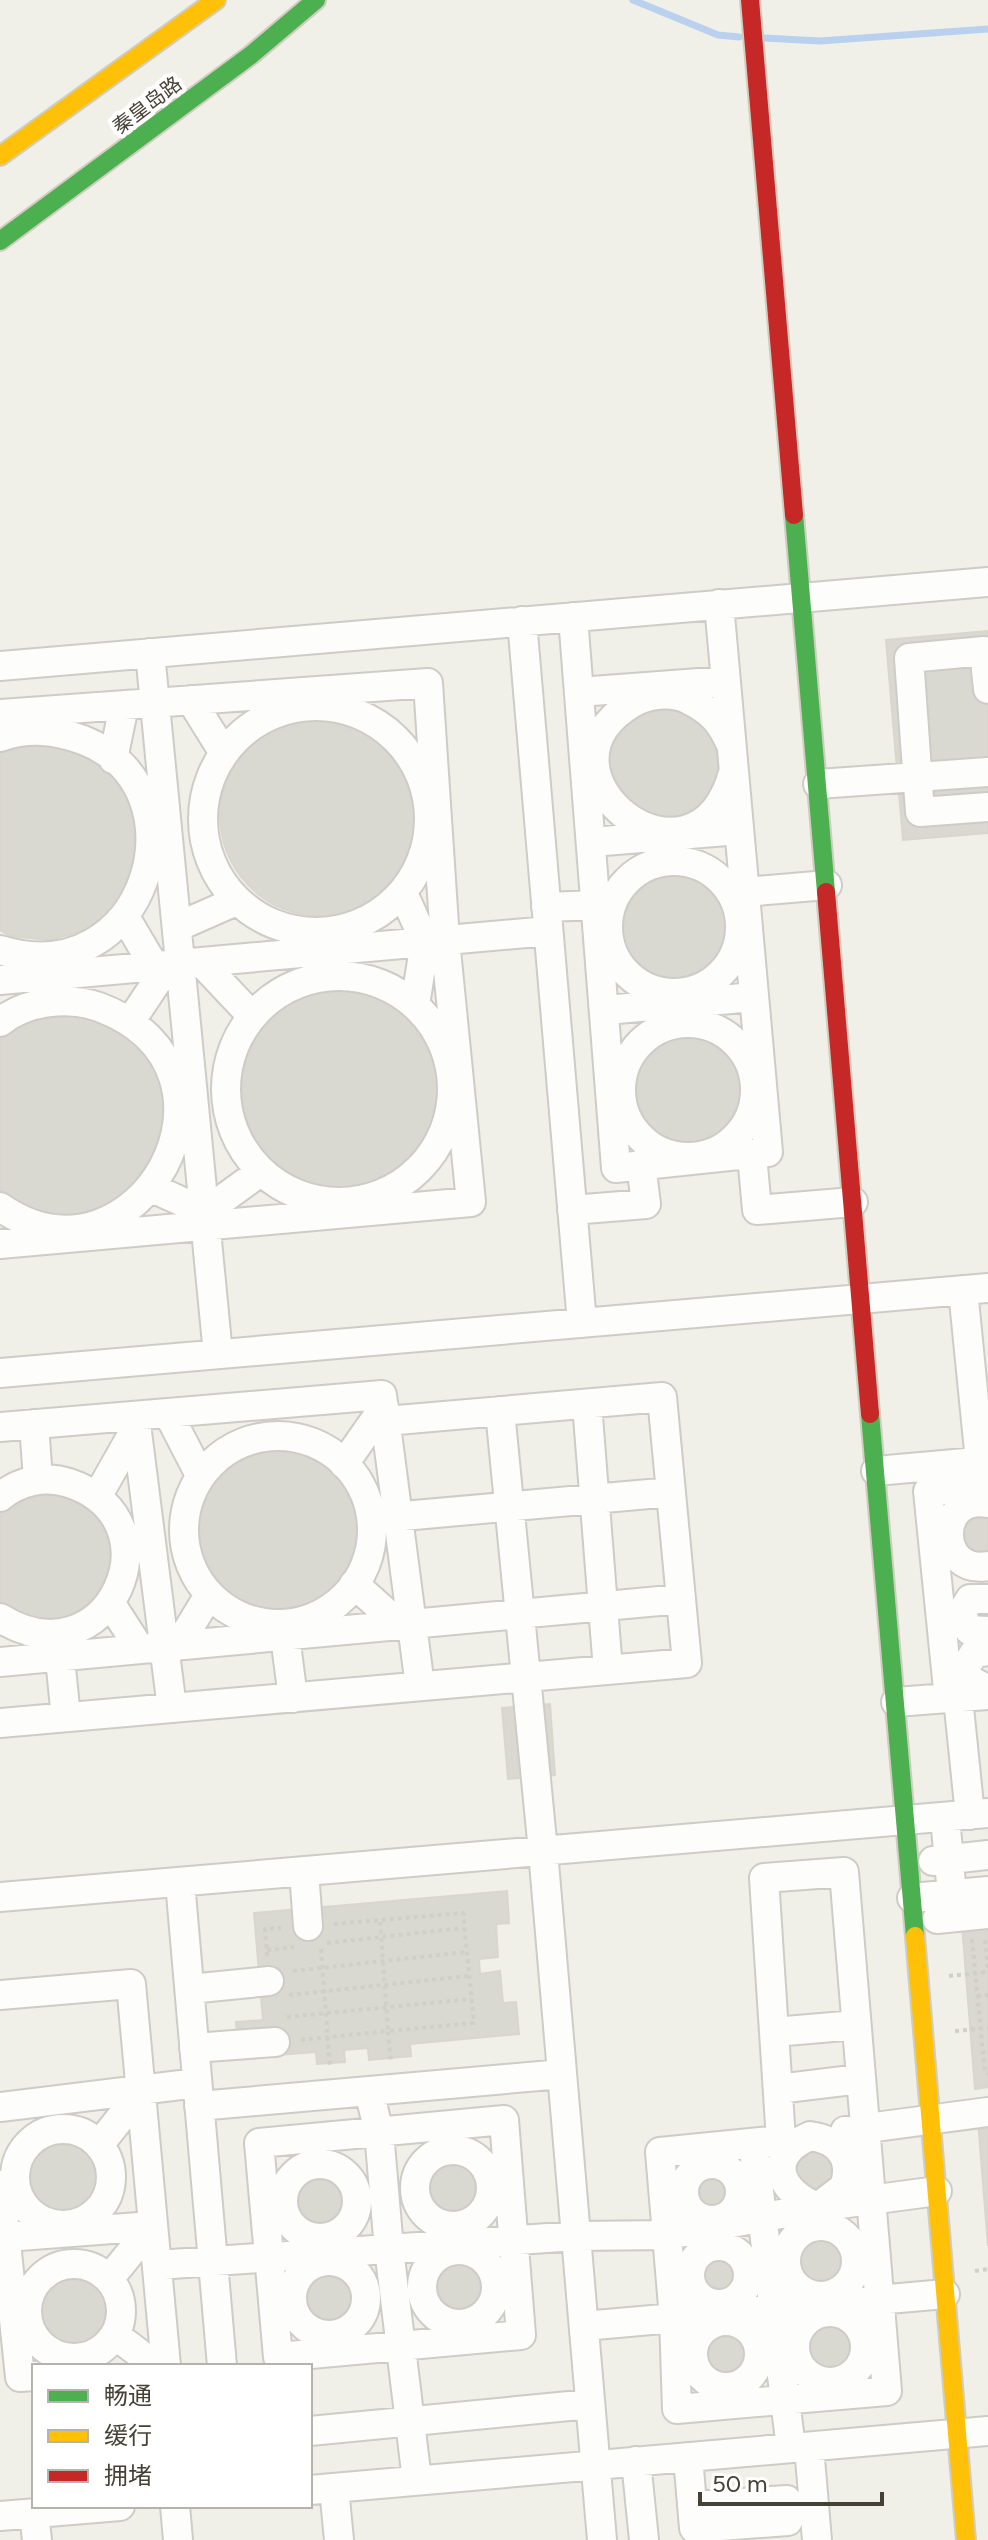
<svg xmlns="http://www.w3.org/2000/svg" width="988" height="2540" viewBox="0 0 988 2540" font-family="Figtree,'Noto Sans SC',sans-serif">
<rect width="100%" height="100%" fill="#f0efe8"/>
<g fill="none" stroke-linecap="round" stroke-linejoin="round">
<path stroke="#b9d1ee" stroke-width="7" d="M633 0 718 35 739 37
M764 38 820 41 988 29"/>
</g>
<path fill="#d9d8d1" stroke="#d8d6ce" stroke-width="2" d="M988 631V833L903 840 886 640Z
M676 706 694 712 726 759 704 811 667 824 616 798 607 760 611 741 637 713Z
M220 815a101 101 0 1 1 202 0a101 101 0 1 1-202 0Z
M71 741 132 791 143 829 138 869 119 904 88 929 50 940 10 936 0 930V746Z
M616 928a60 60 0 1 1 120 0a60 60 0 1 1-120 0Z
M242 1089a101 101 0 1 1 202 0a101 101 0 1 1-202 0Z
M56 1013 95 1017 130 1037 155 1067 166 1106 162 1145 143 1180 112 1205 73 1216 34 1212 0 1193V1038L17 1024Z
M629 1091a60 60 0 1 1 120 0a60 60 0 1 1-120 0Z
M190 1530a88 88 0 1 1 176 0a88 88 0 1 1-176 0Z
M48 1486 107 1515 117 1579 65 1627 0 1609V1507Z
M988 1505V1564L948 1536Z
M550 1704 555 1775 508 1779 502 1708Z
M507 1891 509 1923 496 1924 498 1957 479 1959 480 1974 500 1971 503 2003 516 2002 519 2034 410 2044 411 2056 369 2060 368 2048 344 2050 345 2062 317 2064 316 2052 239 2058 236 2022 263 2020 254 1913Z
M988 1922V2087L975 2089 962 1924Z
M988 2120V2246L978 2121Z
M21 2177a43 43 0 1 1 86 0a43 43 0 1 1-86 0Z
M815 2139 845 2180 801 2198 784 2172Z
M419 2187a34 34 0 1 1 68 0a34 34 0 1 1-68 0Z
M287 2200a34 34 0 1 1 68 0a34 34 0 1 1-68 0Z
M686 2192a26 26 0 1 1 52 0a26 26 0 1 1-52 0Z
M791 2261a31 31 0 1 1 62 0a31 31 0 1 1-62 0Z
M693 2275a26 26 0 1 1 52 0a26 26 0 1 1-52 0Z
M427 2288a33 33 0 1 1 66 0a33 33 0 1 1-66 0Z
M295 2298a34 34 0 1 1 68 0a34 34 0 1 1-68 0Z
M31 2311a43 43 0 1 1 86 0a43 43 0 1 1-86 0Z
M800 2348a31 31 0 1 1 62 0a31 31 0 1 1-62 0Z
M695 2355a31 31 0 1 1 62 0a31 31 0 1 1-62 0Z"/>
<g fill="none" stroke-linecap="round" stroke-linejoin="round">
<defs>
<path id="street" d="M573 617 616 1168 768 1152 719 604
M522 621 582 1323
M150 653 218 1354
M0 666 988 582
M988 689 984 651 909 658 920 812 988 807
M579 692 726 681
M191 700 224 753
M203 819a113 113 0 1 1 226 0a113 113 0 1 1-226 0Z
M0 714 428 683 445 940 471 1202 0 1244
M0 737C29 727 55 730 83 740 208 788 147 995 0 950
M730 743C721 722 710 710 689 700 672 691 647 694 631 704 520 772 694 911 733 773
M113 759 124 706
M818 784 988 772
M592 842 739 830
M608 927a66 66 0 1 1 132 0a66 66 0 1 1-132 0Z
M745 892 827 885
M403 893 425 942 415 1005
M546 907 597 905
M125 917 154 966
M177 927 236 901
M201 962 252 1016
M226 1089a113 113 0 1 1 226 0a113 113 0 1 1-226 0Z
M0 980 548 931
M606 1010 754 997
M0 1022C26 1001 68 996 99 1007 267 1070 136 1302 0 1207
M130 1022 168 965
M621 1090a67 67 0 1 1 134 0a67 67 0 1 1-134 0Z
M752 1155 757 1210 853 1202
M152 1188 205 1212 260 1172
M572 1210 646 1204 641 1164
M963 1290 980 1461
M0 1373 988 1288
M587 1404 608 1670
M500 1411 543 1851 602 2540
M168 1413 200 1475
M135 1416 172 1708
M34 1424 38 1480
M0 1427 382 1395 420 1686
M184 1530a94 94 0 1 1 188 0a94 94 0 1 1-188 0Z
M344 1464 384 1407
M876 1471 988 1461
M0 1497C19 1481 45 1475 69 1483 182 1520 108 1685 0 1618
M97 1497 136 1428
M988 1503C936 1493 936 1575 988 1566
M381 1518 671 1492
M354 1584 400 1625
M988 1599H970L961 1614 969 1630 988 1631
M111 1604 140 1649
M285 1636 293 1698
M58 1639 66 1717
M178 1646 209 1595
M0 1662 681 1599
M968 1679 958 1698 970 1815
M983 1687 968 1679 965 1668 974 1653 988 1651
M949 1699 928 1491 988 1485
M896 1702 988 1695
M0 1723 687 1663 662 1397 386 1421
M945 1817 954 1917
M933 1861 988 1855
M304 1871 308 1926
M844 1872 887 2391 677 2409 674 2318 660 2152 781 2140 764 1878Z
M180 1882 222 2366
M0 1897 988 1813
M912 1898 988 1891
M937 1919 988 1914
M190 1989 269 1981
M0 1995 131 1984 166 2366
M774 2032 856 2025
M194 2048 275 2042
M778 2089 860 2079
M369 2091 379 2132 389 2249 417 2480
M199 2106 562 2074
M0 2107 197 2083
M504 2120 521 2335 278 2357 259 2143Z
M15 2177a48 48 0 1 1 96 0a48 48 0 1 1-96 0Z
M845 2131 988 2112
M810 2136C839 2140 854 2159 844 2187L818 2207C778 2192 765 2156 810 2136Z
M753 2143 791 2448
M99 2145 141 2092
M415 2188a38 38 0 1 1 76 0a38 38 0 1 1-76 0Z
M684 2192a28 28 0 1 1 56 0a28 28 0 1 1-56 0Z
M283 2201a37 37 0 1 1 74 0a37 37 0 1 1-74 0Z
M15 2183 0 2185 20 2377 34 2376
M786 2261a35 35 0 1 1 70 0a35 35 0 1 1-70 0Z
M6 2237 152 2226
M690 2275a29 29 0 1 1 58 0a29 29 0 1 1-58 0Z
M422 2287a37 37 0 1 1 74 0a37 37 0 1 1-74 0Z
M292 2298a37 37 0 1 1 74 0a37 37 0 1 1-74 0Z
M27 2311a47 47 0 1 1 94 0a47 47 0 1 1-94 0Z
M157 2265 576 2236 668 2235 818 2207 937 2191
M109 2279 152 2226
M795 2347a35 35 0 1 1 70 0a35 35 0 1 1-70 0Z
M693 2354a33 33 0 1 1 66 0a33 33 0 1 1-66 0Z
M584 2326 945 2294
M115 2335 156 2366
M310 2431 590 2404
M809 2447 817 2540
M688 2457 694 2528 788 2521 787 2500 692 2506
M636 2461 644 2540
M334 2488 339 2540
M310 2490 988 2431
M175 2506 178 2540
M34 2514 37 2540
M0 2516 120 2506"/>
<path id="fast" d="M0 241 251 55 316 0
M794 515 826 892
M870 1414 915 1936"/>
<path id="slow" d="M0 156 216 0
M915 1936 966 2540"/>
<path id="jam" d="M750 0 794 515
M826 892 870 1414"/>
</defs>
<use href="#street" stroke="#ceccc6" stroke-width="32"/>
<use href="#fast" stroke="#cfcdbf" stroke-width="22"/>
<use href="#slow" stroke="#cfcdbf" stroke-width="22"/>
<use href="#jam" stroke="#cfcdbf" stroke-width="22"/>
<path stroke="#d1cfca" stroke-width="4" stroke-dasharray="4 4" stroke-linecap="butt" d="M334 1924 463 1913 474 2023 388 2031 380 1919
M972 1939 985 2073H988
M985 1940 988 1971
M327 1943 463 1928
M321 1949 330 2068
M267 1950 294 1947
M267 1956 265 1929 281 1928
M293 1971 466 1952
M949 1976 988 1972
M289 1995 468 1976
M977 1996 988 1995
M287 2017 471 1999
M955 2031 988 2028
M301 2040 388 2031 391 2063
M975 2271 988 2269"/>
<use href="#street" stroke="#fdfdfc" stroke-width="28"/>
<use href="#fast" stroke="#4caf50" stroke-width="18"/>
<use href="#slow" stroke="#ffc107" stroke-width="18"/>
<use href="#jam" stroke="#c62828" stroke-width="18"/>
</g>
<g text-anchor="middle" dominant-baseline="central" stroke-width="8" stroke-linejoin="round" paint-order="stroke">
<g font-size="20" fill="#454135" stroke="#fff">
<text transform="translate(147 105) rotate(-37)">秦皇岛路</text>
</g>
</g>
<rect x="32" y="2364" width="280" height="144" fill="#ffffff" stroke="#b5b3ae" stroke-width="2"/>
<rect x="48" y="2390" width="40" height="12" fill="#4caf50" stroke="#b5b3ae" stroke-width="2"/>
<text x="104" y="2404" font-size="24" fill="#454135">畅通</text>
<rect x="48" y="2430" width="40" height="12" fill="#ffc107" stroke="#b5b3ae" stroke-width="2"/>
<text x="104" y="2444" font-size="24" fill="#454135">缓行</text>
<rect x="48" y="2470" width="40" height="12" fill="#c62828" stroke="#b5b3ae" stroke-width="2"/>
<text x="104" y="2484" font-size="24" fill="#454135">拥堵</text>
<path d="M700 2492v12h182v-12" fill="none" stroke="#454135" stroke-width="4"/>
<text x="712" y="2492" font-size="24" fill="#454135" stroke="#ffffff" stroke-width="6" paint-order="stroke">50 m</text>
</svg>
